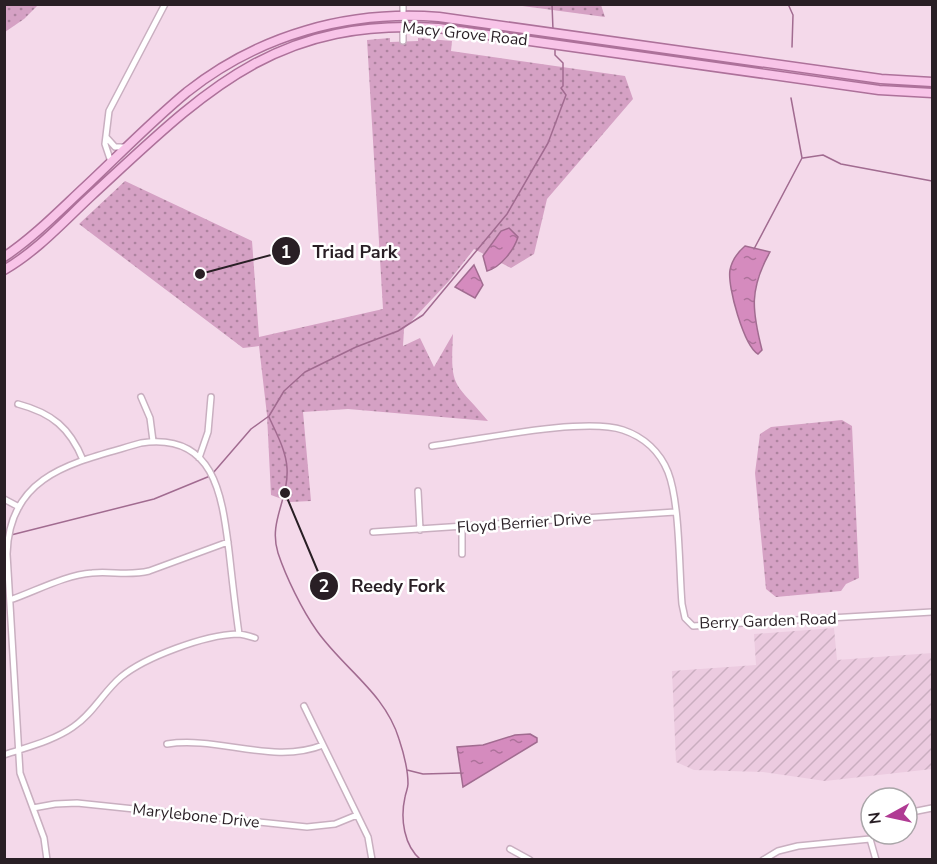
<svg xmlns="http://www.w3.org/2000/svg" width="937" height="864" viewBox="0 0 937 864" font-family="'Nunito Sans',sans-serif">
<defs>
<pattern id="industrial-furrows" width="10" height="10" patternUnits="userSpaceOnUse" patternTransform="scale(1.5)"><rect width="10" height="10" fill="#eccbe0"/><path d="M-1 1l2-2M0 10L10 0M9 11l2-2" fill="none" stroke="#caaec0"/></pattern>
<pattern id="green-dots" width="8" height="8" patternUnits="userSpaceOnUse" patternTransform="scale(1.5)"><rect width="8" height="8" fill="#d5a1c4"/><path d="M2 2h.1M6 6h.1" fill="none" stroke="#ad839f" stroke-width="1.8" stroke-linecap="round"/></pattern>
<pattern id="water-ripples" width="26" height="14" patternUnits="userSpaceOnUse" patternTransform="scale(1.5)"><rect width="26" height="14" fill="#d58bbe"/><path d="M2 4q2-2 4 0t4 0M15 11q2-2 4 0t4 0" fill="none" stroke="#ad719a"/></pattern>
</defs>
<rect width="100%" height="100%" fill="#f4d9ea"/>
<path fill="url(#industrial-furrows)" d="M834 628 837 660 932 653V769L825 781 763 772 694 770 676 762 672 671 756 665 754 634Z"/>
<path fill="url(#green-dots)" d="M5 4H38V5L24 19 5 32Z
M515 5H601L605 17Z
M390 38V42L418 41V38L452 41 451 51 625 76 633 99 547 199 534 254 511 268 474 249 449 281 404 329 403 346 420 338 434 367 453 334C450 391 454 380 488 421L348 409 303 412 311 501 290 502 271 495 267 415 259 346 243 348 79 224 125 181 252 241 259 337 383 309 367 40Z
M842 420 852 426 859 578 846 584 841 591 776 597 766 589 755 473 760 434 771 427Z"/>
<path fill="url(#water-ripples)" stroke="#a16b90" stroke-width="1.5" d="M509 228 518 237C514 250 501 267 487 271L483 256 501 231Z
M745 246 770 252C749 289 752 311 762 350L758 354C744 346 727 286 730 270 732 260 738 252 745 246Z
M474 265 483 285 475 298 455 287Z
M530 734 537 738V742L463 787 457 747 483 745 515 735Z"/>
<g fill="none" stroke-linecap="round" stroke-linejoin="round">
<path stroke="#a16b90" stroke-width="1.5" d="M552 4 553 30
M788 4 793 15 792 47
M803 158 823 155 841 164 932 181
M754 249 802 158 791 98
M269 417C276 433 286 450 287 468 289 499 268 522 278 553 286 577 302 610 317 631 344 669 385 693 399 739 403 751 408 771 408 784 408 788 406 792 405 797 400 819 404 846 421 860
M213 473 251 429 269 416 284 391 305 372 356 347 398 331 423 315 507 214 548 143 566 95 561 88 563 86V63L555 55V49
M11 535 154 499 210 476
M407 770 423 774 461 773"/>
<defs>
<path id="street" d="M403 4V16
M403 27V41
M106 137 115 147H127
M111 162 105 144 109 111 165 4
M141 397 150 418 153 441
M18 404C52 413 70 428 83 460
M432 446C478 440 583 417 623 430 644 437 660 452 668 472 680 503 679 569 682 604L685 618 693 626 932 612
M199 458 208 432 211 397
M418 491 420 530
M4 499 19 507
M462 527V554
M373 532 675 512
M10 600C36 591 65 575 92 573 111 571 129 576 149 571L228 542
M304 706 368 837 372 860
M167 744C219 736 273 765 323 745
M4 755C27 747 53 741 73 727 93 714 103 692 121 677 145 657 205 635 237 634 243 634 249 636 255 638
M33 808 55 804 77 803 307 827 335 824 357 815
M907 813 932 808
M870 839 876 860
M510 849 530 860
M47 860 44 838 20 773 7 554C9 472 77 462 141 443 215 432 222 496 229 551 232 578 235 606 239 634
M763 860 778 851 798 846 870 839 877 834"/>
<path id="primary" d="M4 257C34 237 60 210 87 185 120 154 152 121 187 92 259 35 348 10 439 17L881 79 932 82
M4 270C37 251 63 222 91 196 203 93 273 17 438 28L879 90 932 93"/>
</defs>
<use href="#street" stroke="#c9afc0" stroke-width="8"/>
<use href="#primary" stroke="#ad719a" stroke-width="11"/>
<use href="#street" stroke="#fff" stroke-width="5"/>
<use href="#primary" stroke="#f8c4e8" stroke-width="8"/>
</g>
<g text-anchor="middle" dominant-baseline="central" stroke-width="5" stroke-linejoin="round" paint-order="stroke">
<g font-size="16" fill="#291f25" stroke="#fff">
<text transform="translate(465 34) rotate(6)">Macy Grove Road</text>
<text transform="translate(524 523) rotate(-4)">Floyd Berrier Drive</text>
<text transform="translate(768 621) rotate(-2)">Berry Garden Road</text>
<text transform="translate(196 816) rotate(6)">Marylebone Drive</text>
</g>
</g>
<path fill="none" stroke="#291f25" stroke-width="2" d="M200 274L286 251M285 493L324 586"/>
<g fill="#291f25" stroke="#fff" stroke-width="2">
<circle cx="200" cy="274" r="6"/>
<circle cx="285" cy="493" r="6"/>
<circle cx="286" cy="251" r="15"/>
<circle cx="324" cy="586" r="15"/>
</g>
<g font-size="18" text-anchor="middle" font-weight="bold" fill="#fff">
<text x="286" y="258">1</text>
<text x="324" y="592">2</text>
</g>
<g font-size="18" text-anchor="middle" font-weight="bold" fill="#291f25" stroke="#fff" stroke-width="5" stroke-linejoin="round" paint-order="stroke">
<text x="355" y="258">Triad Park</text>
<text x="398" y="592">Reedy Fork</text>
</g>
<rect width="937" height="864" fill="none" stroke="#291f25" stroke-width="12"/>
<g transform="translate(889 816) rotate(262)"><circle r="28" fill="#ffffff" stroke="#a9a5a8" stroke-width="1.5"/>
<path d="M0-4.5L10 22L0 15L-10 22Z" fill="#b03b93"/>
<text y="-9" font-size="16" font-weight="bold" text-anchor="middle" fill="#291f25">N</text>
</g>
</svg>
